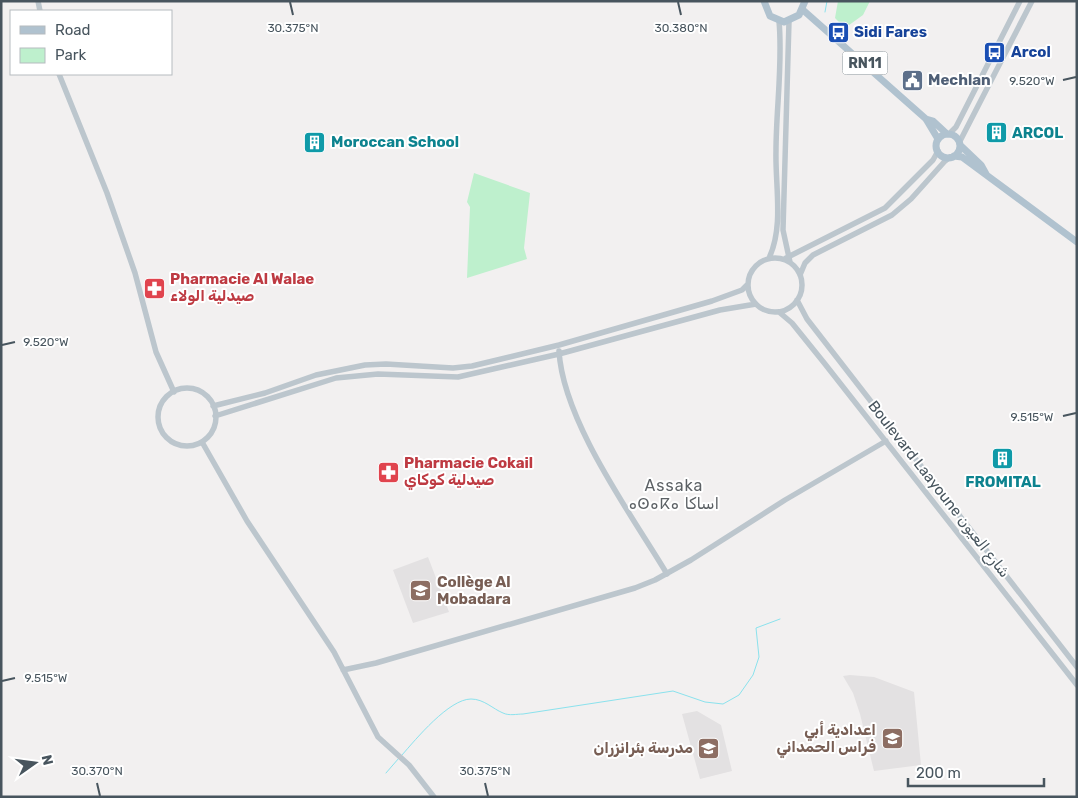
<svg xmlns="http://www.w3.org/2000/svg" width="1078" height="798" viewBox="0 0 1078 798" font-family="Rubik,Cairo,'Noto Sans Tifinagh',sans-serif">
<rect width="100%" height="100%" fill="#f2f0f0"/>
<path fill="#e3e1e2" d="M428 557 449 612 413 623 393 570Z
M850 675 874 677 914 692 921 765 874 771 860 714 853 693 843 676Z
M697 711 721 725 732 771 700 779 682 714Z"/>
<path fill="#bef0cd" d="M838 1H870L863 15 845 28 835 18Z
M474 173 530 193 524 248 527 259 467 278 470 207 467 202Z"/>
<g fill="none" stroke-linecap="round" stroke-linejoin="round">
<path stroke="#8be2ed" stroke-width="1" d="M825 12 827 1
M402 755C416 739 449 699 471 699 484 699 493 709 503 713 509 716 517 714 523 714L673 691 705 702 723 704 739 695 753 675 759 657 756 628 780 619
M386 773 399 758"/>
<path stroke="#bcc6cd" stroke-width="5.5" d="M38 1 40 11
M789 21 783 230 790 262
M59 74 107 193 135 273 156 352 174 392
M949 134 956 127 1020 1
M959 143 1032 1
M748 285a27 27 0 1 1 54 0a27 27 0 1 1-54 0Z
M769 258C784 227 775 185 776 151 776 108 783 64 779 21
M786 258 885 208 933 160 938 151
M800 275 805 263 813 255 892 215 911 199 945 161 950 157
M797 300 807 319 1077 667
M779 312 792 323 825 364 1077 685
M559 351C563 421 631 514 667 574
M158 417a29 29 0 1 1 58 0a29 29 0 1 1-58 0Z
M213 406 265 393 316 375 365 365 386 364 453 368 472 366 559 345 712 301 742 290 748 284
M215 416 336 378 378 374 458 377 559 354 720 310 756 304
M202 442 247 521 334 652 378 737 409 765 434 797
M343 670 376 663 635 588 655 580 691 560 785 500 886 441"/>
<path stroke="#b0c2cf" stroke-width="7" d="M764 1 770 16 784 22 799 15 805 1
M803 10 926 119 938 139
M926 119 933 121 947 134
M936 146a12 12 0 1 1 24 0a12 12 0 1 1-24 0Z
M960 145 981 165 986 174
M954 156 962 157 1077 242"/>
</g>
<path fill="none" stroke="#48555e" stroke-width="2" d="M290 2 293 15M678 2 681 15M1063 80 1076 77M2 345 15 342M1063 416 1076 413M2 681 15 678M97 783 100 796M485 783 488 796"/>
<defs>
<symbol id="bus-square" viewBox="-11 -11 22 22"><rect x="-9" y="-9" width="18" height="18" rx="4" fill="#1a4fb4" stroke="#fff"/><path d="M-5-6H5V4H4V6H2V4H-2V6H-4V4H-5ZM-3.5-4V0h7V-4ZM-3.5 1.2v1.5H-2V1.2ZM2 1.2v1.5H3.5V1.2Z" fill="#fff"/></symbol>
<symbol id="civic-square" viewBox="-11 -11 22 22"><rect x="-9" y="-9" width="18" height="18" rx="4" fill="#5c6f8a" stroke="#fff"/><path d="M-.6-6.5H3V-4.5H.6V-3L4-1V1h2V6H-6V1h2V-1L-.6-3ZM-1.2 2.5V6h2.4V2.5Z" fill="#fff"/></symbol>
<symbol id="building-square" viewBox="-11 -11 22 22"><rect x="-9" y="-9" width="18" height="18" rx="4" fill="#0f9aa8" stroke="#fff"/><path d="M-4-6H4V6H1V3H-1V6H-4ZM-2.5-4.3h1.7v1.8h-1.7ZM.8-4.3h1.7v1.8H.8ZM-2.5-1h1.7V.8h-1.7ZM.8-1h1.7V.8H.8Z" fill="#fff"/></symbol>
<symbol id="pharmacy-square" viewBox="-11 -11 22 22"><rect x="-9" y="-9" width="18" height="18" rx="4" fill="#e0444e" stroke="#fff"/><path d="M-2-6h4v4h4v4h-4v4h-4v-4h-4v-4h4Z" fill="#fff"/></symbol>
<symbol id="school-square" viewBox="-11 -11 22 22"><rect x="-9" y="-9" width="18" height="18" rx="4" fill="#8d6e63" stroke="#fff"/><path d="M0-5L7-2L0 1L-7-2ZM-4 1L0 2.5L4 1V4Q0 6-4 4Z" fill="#fff"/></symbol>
</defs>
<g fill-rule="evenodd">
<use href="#bus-square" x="826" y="20" width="25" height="25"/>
<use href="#bus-square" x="982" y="40" width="25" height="25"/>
<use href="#civic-square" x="900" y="68" width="25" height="25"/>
<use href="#building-square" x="984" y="120" width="25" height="25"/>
<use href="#building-square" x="302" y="130" width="25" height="25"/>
<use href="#pharmacy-square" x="142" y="276" width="25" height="25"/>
<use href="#building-square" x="990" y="446" width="25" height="25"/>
<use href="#pharmacy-square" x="376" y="460" width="25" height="25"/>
<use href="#school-square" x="408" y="578" width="25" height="25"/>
<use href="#school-square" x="880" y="726" width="25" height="25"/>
<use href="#school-square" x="696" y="736" width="25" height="25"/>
</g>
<g text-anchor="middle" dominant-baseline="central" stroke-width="4" stroke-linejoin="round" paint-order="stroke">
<rect fill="#fff" stroke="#7f888e" stroke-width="1" x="842.5" y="51.5" width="45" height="23" rx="4"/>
<g font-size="14" font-weight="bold" fill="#48555e">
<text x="865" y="63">RN11</text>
</g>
<g font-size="15" font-weight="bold" fill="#164399" stroke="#fff" text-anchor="start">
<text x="854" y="32">Sidi Fares</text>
<text x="1011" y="52">Arcol</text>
</g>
<g font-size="15" font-weight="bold" fill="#4e5e75" stroke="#fff" text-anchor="start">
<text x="928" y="80">Mechlan</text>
</g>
<g font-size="15" font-weight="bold" fill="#0d838f" stroke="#fff" text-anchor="start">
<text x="1012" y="133">ARCOL</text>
<text x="331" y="142">Moroccan School</text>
<text x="1003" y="482" text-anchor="middle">FROMITAL</text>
</g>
<g font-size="15" font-weight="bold" fill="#be3a42" stroke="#fff" text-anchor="start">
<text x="170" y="279">Pharmacie Al Walae<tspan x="170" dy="17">صيدلية الولاء</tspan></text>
<text x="404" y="463">Pharmacie Cokail<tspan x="404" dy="17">صيدلية كوكاي</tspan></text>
</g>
<g font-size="15" fill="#48555e" stroke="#fff">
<text transform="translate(939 489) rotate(52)">Boulevard Laayoune شارع العيون</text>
</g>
<g font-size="15" font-weight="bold" fill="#785e54" stroke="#fff" text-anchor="end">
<text x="437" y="582" text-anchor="start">Collège Al<tspan x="437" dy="17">Mobadara</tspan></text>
<text x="876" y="730">اعدادية أبي<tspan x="876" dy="17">فراس الحمداني</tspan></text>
<text x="693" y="748">مدرسة بئرانزران</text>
</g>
<g font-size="16" letter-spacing="1" fill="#5c6165" stroke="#fff">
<text x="674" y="485">Assaka<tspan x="674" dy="18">ⴰⵙⴰⴽⴰ اساكا</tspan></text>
</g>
</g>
<g font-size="12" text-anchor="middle" fill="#48555e" stroke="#fff" stroke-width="4" stroke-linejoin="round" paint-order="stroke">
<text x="293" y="32">30.375°N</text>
<text x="681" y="32">30.380°N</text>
<text x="1032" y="85">9.520°W</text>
<text x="46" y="346">9.520°W</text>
<text x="1032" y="421">9.515°W</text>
<text x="46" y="682">9.515°W</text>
<text x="97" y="775">30.370°N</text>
<text x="485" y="775">30.375°N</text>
</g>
<rect width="1078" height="798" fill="none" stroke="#48555e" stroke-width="5"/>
<rect x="10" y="10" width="162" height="65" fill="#ffffff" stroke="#b6bbbf"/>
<rect x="20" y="26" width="25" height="8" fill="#b0c2cf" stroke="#b6bbbf"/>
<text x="55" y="35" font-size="15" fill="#48555e">Road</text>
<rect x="20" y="48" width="25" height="15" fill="#bef0cd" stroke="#b6bbbf"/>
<text x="55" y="60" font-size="15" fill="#48555e">Park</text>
<g transform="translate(35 763) rotate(76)" stroke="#ffffff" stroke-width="4" paint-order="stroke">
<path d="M0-4L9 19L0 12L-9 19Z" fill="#48555e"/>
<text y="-8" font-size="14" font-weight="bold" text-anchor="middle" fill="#48555e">N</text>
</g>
<path d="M908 778v8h136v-8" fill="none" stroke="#48555e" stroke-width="2.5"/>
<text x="916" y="778" font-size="15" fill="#48555e" stroke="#ffffff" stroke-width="4" paint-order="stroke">200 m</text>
</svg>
